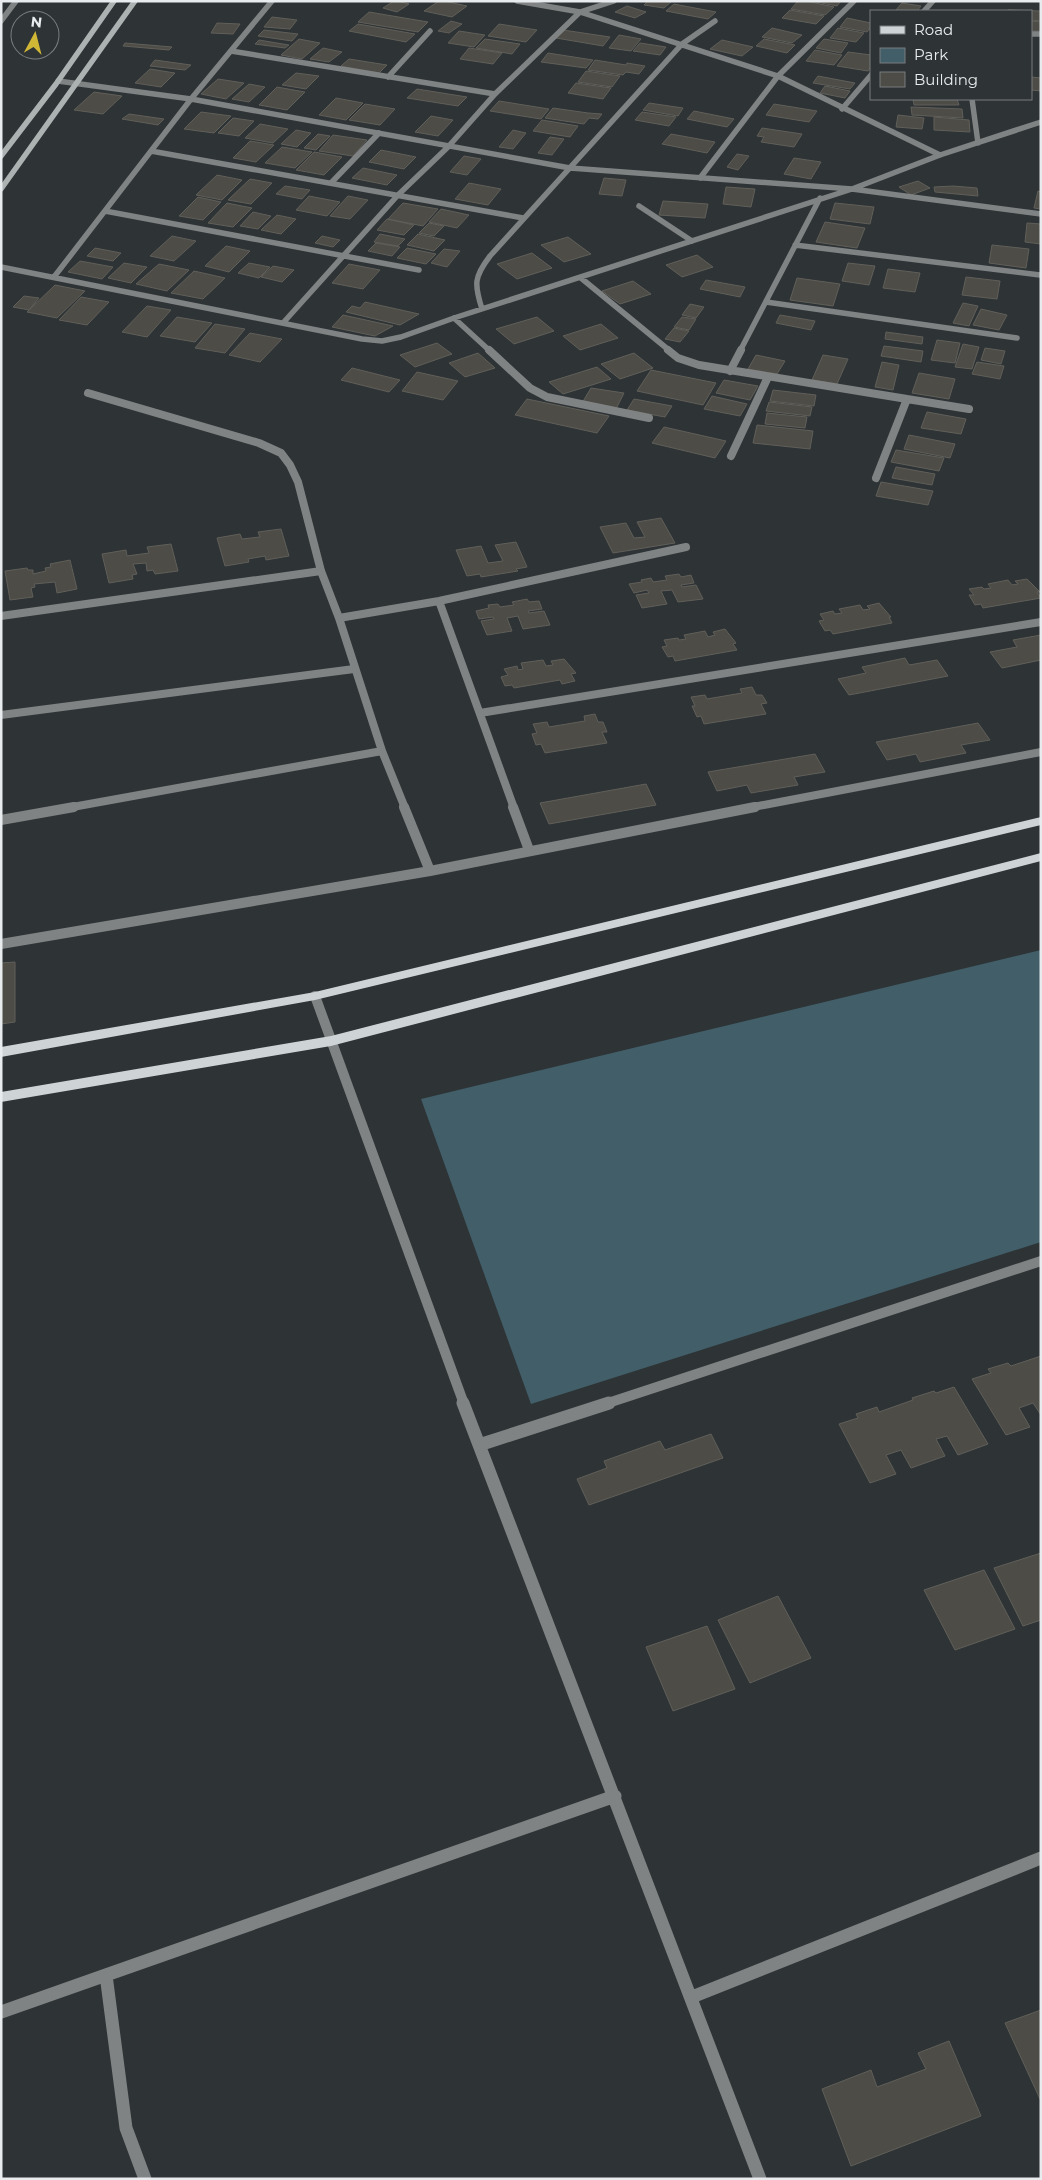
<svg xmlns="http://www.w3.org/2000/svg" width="1042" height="2180" viewBox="0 0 1042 2180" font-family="Montserrat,sans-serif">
<rect width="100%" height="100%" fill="#2e3335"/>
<path fill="#415e69" d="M1041 950V1242L531 1404 421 1099Z"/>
<path fill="#4d4c47" stroke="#605f5a" d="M394 1H397L409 4 397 12 383 8Z
M439 1H444L467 6 452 17 424 11Z
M648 1H672L664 8 644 5Z
M798 1H806L834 7 825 15 791 9Z
M811 1H841L837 6Z
M902 3 921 6 917 11H895Z
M674 4 716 12 708 19 666 11Z
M627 6 646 12 635 18 615 12Z
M790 10 824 16 816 24 782 18Z
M1008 10 1041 11V21L1031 20V11Z
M369 12 428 22 418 32 358 22Z
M272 17 297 20 290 29 264 27Z
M847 18 871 23V27L867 32 840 27Z
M451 21 462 24 449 33 438 31Z
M1031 21 1041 22V31H1031Z
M217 23 240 24 233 34 211 33Z
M358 24 415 34 406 42 349 31Z
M499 24 537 30 526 42 488 36Z
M772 28 802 35 792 43 762 37Z
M838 28 864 33 856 42 830 38Z
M264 30 298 34 292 41 258 36Z
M563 30 610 37 603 46 556 38Z
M459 31 485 35 474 47 448 43Z
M619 35 641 39 631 51 609 48Z
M299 39 320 43 302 59 281 55Z
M485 39 520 44 512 54 476 48Z
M764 39 795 45 787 53 756 46Z
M824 39 848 43 841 53 816 48Z
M259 40 289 45 285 48 255 44Z
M722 40 753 47 742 56 710 49Z
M125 43 172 47 169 50 123 46Z
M640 43 666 47 660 55 633 51Z
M323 48 342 52 329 62 310 59Z
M469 48 502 53 493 64 460 59Z
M815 50 842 55 834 65 806 61Z
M848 52 871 55V67L868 71 837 66Z
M548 53 593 60 586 68 541 62Z
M349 59 387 65 379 73 341 66Z
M155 60 191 65 185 70 150 66Z
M595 60 626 65 627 63 645 66 639 74 626 72 623 75 588 70Z
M150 69 175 73 161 87 135 83Z
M586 71 620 76 612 87 578 82Z
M296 73 319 76 306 89 282 85Z
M818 76 855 83 850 89 813 83Z
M1031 77 1041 78V91L1031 90Z
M218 79 244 83 226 99 201 94Z
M576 83 611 88 603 99 568 93Z
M249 84 265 87 249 102 232 99Z
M825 86 850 91 845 98 820 93Z
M277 87 305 92 287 110 259 105Z
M417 89 467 97 458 106 407 98Z
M94 92 122 96 103 114 74 110Z
M336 98 363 103 346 120 319 115Z
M913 99H957L959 105H914Z
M499 101 549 109 541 119 490 111Z
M649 103 683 108 678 116 643 110Z
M365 104 395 109 380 125 349 120Z
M774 104 817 111 809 122 766 115Z
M911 107 962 109 963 118 912 115Z
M553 108 588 113 602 114 598 119 589 118 584 124 545 118Z
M694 111 734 119 727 127 687 119Z
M201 112 231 116 214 133 184 129Z
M642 112 676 117 669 126 635 120Z
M129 114 164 119 158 125 122 119Z
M898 115 924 118 922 129 896 127Z
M431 116 453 120 438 136 415 132Z
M934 117 969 120 970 132 934 130Z
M233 118 254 121 239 136 218 133Z
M542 120 578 126 570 137 533 131Z
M260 124 288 129 273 143 245 138Z
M762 128 802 134 794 147 761 142 764 137 757 136Z
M296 130 311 133 297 147 281 144Z
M513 130 526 133 513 149 499 147Z
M318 134 330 136 316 150 304 148Z
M671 134 715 142 707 153 662 144Z
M333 135 367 140 353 156 319 151Z
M550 137 564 139 552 155 538 153Z
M250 141 274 145 256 162 233 158Z
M282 147 312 152 295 168 265 163Z
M381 150 416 157 404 169 369 162Z
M314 152 342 157 324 175 296 170Z
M737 154 749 156 738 170 727 167Z
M464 156 481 159 467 175 450 172Z
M794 158 821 162 811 179 784 174Z
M363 168 397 175 387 185 352 178Z
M217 175 242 180 222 200 196 195Z
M604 178 626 180 622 196 599 194Z
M250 179 272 183 251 204 228 200Z
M918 181 930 188 911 195 899 187Z
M469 183 501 189 488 205 455 199Z
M285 186 310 190 302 199 276 194Z
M953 186 977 188 978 196 935 192 934 187Z
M726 187 755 189 751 207 723 204Z
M1038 191 1041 192V209L1034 208Z
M309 196 340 202 327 216 296 210Z
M348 196 368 200 350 219 330 216Z
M198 197 221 202 203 220 179 216Z
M663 201 708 204 705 218 659 215Z
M227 203 252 208 233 227 208 223Z
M403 203 438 209 423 226 388 219Z
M835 203 874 207 870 224 830 219Z
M441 209 469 215 457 228 429 222Z
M253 212 271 216 258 229 240 226Z
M277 215 296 219 281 234 261 230Z
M387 219 414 225 404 235 377 230Z
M825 222 865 228 857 248 816 242Z
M429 223 444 226 434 236 419 233Z
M1027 223 1041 224V244L1025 242Z
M380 234 405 239 398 246 374 242Z
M418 234 445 240 434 251 407 245Z
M172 236 196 241 174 261 150 256Z
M322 236 340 240 333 247 315 243Z
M568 237 591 254 564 262 541 245Z
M376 243 400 247 392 256 368 251Z
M992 245 1029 249 1026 268 989 263Z
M226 246 250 251 229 272 205 266Z
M95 248 121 253 113 261 87 256Z
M407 248 436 254 426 264 397 258Z
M444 249 460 251 447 267 431 263Z
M532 253 552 268 517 279 497 264Z
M697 255 713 267 682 277 666 265Z
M80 261 113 267 102 279 68 272Z
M124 263 147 267 131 283 108 278Z
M249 263 270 267 259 278 238 273Z
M848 263 875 266 869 285 842 281Z
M159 264 189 270 167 291 136 284Z
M349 264 380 270 363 289 332 283Z
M273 266 294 270 282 282 261 277Z
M888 269 920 273 915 292 883 288Z
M194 271 225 278 203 299 171 293Z
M966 277 1000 281 997 299 962 295Z
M797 278 840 284 833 306 790 300Z
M706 280 745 287 740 297 700 289Z
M633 281 651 294 620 304 602 291Z
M55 285 85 291 57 318 27 312Z
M24 296 39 298 29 310 13 307Z
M81 297 109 302 87 325 59 320Z
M365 302 419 314 400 325 346 312 352 306 360 308Z
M963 303 978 306 969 326 953 323Z
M690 304 704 307 696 318 682 315Z
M147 306 171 310 147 337 122 332Z
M981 309 1007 315 999 330 973 325Z
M343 315 393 326 375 336 332 327Z
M780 315 815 321 811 330 776 323Z
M177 317 212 323 195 342 160 336Z
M537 317 554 331 514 344 496 329Z
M682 317 696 319 689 330 674 327Z
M215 324 245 329 225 353 195 348Z
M601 324 618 338 580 350 563 336Z
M674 328 689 331 680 342 665 339Z
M886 332 923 337 922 344 885 339Z
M250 333 282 339 260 362 229 355Z
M937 340 960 343 955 363 931 360Z
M437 343 452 354 415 367 400 355Z
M963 344 979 347 972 369 955 367Z
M884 346 923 351 921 362 881 356Z
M985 348 1005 351 1001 364 981 360Z
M478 353 495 368 465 377 449 363Z
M634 353 653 368 620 379 601 364Z
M756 355 785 361 777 374 748 369Z
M823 355 848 359 837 384 812 380Z
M882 362 899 365 893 390 875 387Z
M977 362 1004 366 1000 379 972 374Z
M597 367 611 379 563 394 549 382Z
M352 368 400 380 389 392 341 380Z
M651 370 716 383 703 405 637 391Z
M417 372 458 381 443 400 402 391Z
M919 373 955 379 949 399 912 393Z
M724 380 758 386 750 400 716 393Z
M591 388 624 393 616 409 582 403Z
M773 390 816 395 814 406 770 401Z
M712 396 747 404 740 416 704 409Z
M527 399 609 416 597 433 515 415Z
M634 399 672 406 665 417 627 410Z
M769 402 812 407 810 416 766 411Z
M927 412 966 419 961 434 921 428Z
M767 413 807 417 805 428 765 424Z
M757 425 813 431 810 449 753 443Z
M664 427 726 441 715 458 652 443Z
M909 435 955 444 950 458 904 449Z
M896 450 944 458 939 471 891 462Z
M896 467 935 474 932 485 892 478Z
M881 482 933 491 928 505 876 496Z
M661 518 675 543 613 553 600 527 626 523 634 538 645 537 637 522Z
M281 529 289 556 266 560 265 556 248 559 249 562 225 566 217 538 240 534 242 539 260 537 258 532Z
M516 542 527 567 516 569 518 571 481 577 480 574 467 576 456 550 481 546 488 563 503 561 495 545Z
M171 544 178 571 155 574 153 570 147 571 146 563 133 564 137 574 132 575 133 579 109 583 102 554 126 550 127 556 149 553 147 547Z
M70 560 77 589 57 593 55 582 34 584 35 587 31 588 33 597 10 600 5 571 27 568 28 570H33V574L46 571 45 568 51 567 50 564Z
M679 574 681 577 691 575 694 583 681 585 682 587 696 585 703 599 678 602 672 590 661 591 667 604 642 608 636 595 649 593 647 590 634 593 629 584 642 582 641 580 651 578 653 582 667 580 665 576Z
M1027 579 1040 592H1037L1041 598 983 608 981 604 975 605 969 595H974L969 589 982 587 984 589 991 588 988 584 1008 580 1012 585 1018 584 1015 581Z
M527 599 529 602 539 601 542 609 528 611 529 613 544 611 550 625 523 629 518 616 507 618 512 631 487 635 481 621 494 619 493 617 479 619 476 611 489 608 488 605 498 604 500 607 514 605 512 602Z
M879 603 891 617H889L892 623 833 634 830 630 825 631 819 621 824 620 820 614 833 611 835 614 842 613 839 609 860 605 863 610 870 609 867 606Z
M725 629 736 643 733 644 737 650 675 661 673 656 668 657 662 647 667 646 664 640 678 638 679 640 686 639 684 635 705 631 708 637 715 635 713 632Z
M1041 635V660L1002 668 990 652 1017 647 1013 640Z
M905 658 909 665 937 660 948 676 849 695 838 679 866 673 862 667Z
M564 659 576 673 571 674 575 681 562 684 560 680 514 688 512 685 505 686 501 677 508 675 504 669 517 666 518 670 523 669 521 663 543 660 546 666 553 665 551 661Z
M752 687 756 695H762L767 703 761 704 766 714 704 724 701 716 697 717 692 706H695L691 697 705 695 707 699 742 693 740 689Z
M595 714 598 722H603L607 732H602L607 743 545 753 541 744 536 745 532 734 537 733 533 724 547 722 549 727 585 721 584 716Z
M978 723 990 740 961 745 966 753 920 762 916 754 887 760 876 742Z
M815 754 825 772 794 777 798 785 751 793 747 785 717 791 708 772Z
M646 784 656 805 549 824 540 803Z
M15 962V1022L1 1024V963Z
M1041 1356V1415L1033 1403 1019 1408 1030 1427 1006 1435 972 1379 991 1373 988 1369 1008 1363 1011 1366Z
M954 1387 988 1444 958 1455 947 1436 936 1439 945 1456 911 1468 901 1450 886 1455 896 1474 870 1483 839 1424 858 1418 856 1414 877 1407 879 1412 913 1400 912 1398 934 1391 936 1393Z
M711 1434 723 1458 589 1505 577 1479 607 1468 604 1461 660 1441 665 1450Z
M1041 1553V1620L1023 1626 994 1568Z
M984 1570 1015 1629 955 1650 924 1590Z
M778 1596 811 1658 750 1683 718 1620Z
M707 1626 735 1689 673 1711 646 1647Z
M1041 2010V2099H1040L1005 2023Z
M949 2041 981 2116 851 2166 822 2089 871 2070 877 2087 926 2069 918 2053Z"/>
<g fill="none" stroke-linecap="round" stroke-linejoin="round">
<path stroke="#808384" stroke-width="5.5" d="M517 1 580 12 778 76 940 155
M924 11 933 1
M1 21 16 1
M1031 34H1041
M231 51 495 94
M388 77 430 31
M58 81 191 99 570 168 852 189 1041 214
M972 99 978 143
M842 109 871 75
M151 151 523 218
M700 178 778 76 854 1
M331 183 379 133
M639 206 692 241
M105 211 419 270
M795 245 1040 275
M1 267 362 339 382 341 401 337 454 318 852 189 940 155 1041 122
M54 277 191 99 272 1
M581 278 670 351
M766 302 1017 338
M482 309C474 284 474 277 490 256L682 44 715 21
M454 318 490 351
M283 323 398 195 448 147 495 94 580 12 614 1
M740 351 820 198"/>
<path stroke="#808384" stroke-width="8" d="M489 350 530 388 547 397 649 418
M668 350 678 358 699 365 907 399 876 478
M730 371 741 350
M88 393 259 443 281 453 290 465 298 482 321 571 339 618 382 751 405 808
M907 399 969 409
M731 456 768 377
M439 601 514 808
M1 616 321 571
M339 618 439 601 686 547
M480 713 1041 622
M1 715 354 669
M67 808 382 751
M748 808 1041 752"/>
<path stroke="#808384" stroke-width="10" d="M404 807 430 871
M513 807 529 850
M1 820 74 807
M1 944 430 871 755 807
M315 996 464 1404
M605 1404 1041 1261"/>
<path stroke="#808384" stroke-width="13" d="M463 1403 760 2179
M479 1445 609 1403
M692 1997 1041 1858
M1 2012 106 1975
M145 2179 126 2128 106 1975 615 1796"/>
<path stroke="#acb1b2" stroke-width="5.5" d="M1 156 56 84 114 1
M1 189 135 1"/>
<path fill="#ced4d6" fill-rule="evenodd" d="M1041 817V825L315 1000 1 1057V1047L315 992Z
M1041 853V861L331 1046 1 1102V1092L331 1036Z"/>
</g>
<rect width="1042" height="2180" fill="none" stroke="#e9ecee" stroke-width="5"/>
<rect x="870" y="10" width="162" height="90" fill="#2e3335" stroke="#797d7f"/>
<rect x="880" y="26" width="25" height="8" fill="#ced4d6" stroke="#797d7f"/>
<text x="914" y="35" font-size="15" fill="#e9ecee">Road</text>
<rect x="880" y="48" width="25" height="15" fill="#415e69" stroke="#797d7f"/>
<text x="914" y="60" font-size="15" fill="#e9ecee">Park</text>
<rect x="880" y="72" width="25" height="15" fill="#4d4c47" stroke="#797d7f"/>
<text x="914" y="85" font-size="15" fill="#e9ecee">Building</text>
<g transform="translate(35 35) rotate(7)"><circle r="24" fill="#2e3335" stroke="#797d7f"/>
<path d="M0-4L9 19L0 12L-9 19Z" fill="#d1b736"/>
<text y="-8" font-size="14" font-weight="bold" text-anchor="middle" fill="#e9ecee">N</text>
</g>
</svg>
